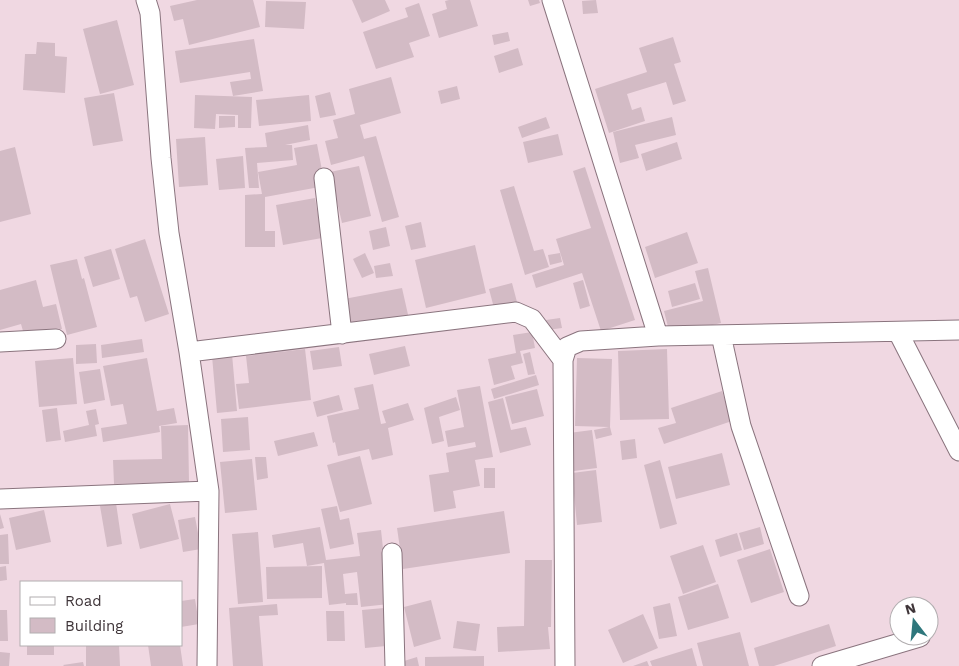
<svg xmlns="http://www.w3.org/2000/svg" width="959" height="666" viewBox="0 0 959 666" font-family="'Work Sans',sans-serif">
<rect width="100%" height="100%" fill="#f0d8e2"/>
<path fill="#d3bbc5" d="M197 0H253L260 27 189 45 183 19 174 21 170 6Z
M352 0H385L390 11 362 23Z
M449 0H470L478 26 439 38 432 14 447 9 445 1Z
M528 0H539L540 3 530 6Z
M596 0 598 13 583 14 582 1Z
M266 1 306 2 304 29 265 27Z
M419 3 430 36 409 43 414 57 376 69 363 32 408 17 405 8Z
M117 20 134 85 100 94 83 29Z
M508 32 510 41 494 45 492 35Z
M673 37 681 62 674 64 686 101 673 105 666 82 627 94 632 110 641 107 645 121 609 133 595 89 647 72 639 48Z
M254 39 263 91 233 96 230 82 251 79 250 72 180 83 175 51Z
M37 42 55 43V56L67 57 65 93 23 90 25 54H36Z
M518 48 523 65 499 73 494 56Z
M391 77 401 113 360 125 364 139 376 136 399 217 382 222 364 156 331 165 325 141 338 138 333 120 355 114 349 89Z
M457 86 460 99 441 104 438 91Z
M330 92 336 115 320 118 315 96Z
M114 93 123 141 93 146 84 98Z
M195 95 252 97 251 128H238V115L216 114 215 129 194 128Z
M309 95 311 121 259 126 256 100Z
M219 116H235V127L219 128Z
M546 117 550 128 522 138 518 127Z
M672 117 676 135 635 145 639 158 620 163 613 132Z
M308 125 310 140 285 145H292L293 160 257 163 259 188H249L245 148 267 147 265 133Z
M558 134 563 155 528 163 523 142Z
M205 137 208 185 179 187 176 139Z
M677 142 682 159 646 171 641 154Z
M317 144 325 186 265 197V231H275V247H245V195L262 194 258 172 297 165 294 148Z
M15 147 31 214 0 222V151Z
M243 156 245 188 219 190 216 159Z
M359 166 371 216 342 223 330 172Z
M585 167 635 320 601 331 582 273 536 288 532 275 564 265 556 239 591 228 573 171Z
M514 186 534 251 543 249 549 267 525 275 500 190Z
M315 198 322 238 283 245 276 205Z
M421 222 426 247 411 250 405 226Z
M386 227 390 246 373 250 369 231Z
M687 232 698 263 655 278 645 247Z
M145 239 169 314 145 322 137 296 130 298 115 249Z
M475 245 486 293 426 308 415 260Z
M111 249 120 279 93 287 84 257Z
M365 253 374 273 362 278 353 259Z
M560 253 562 262 550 265 548 255Z
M77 259 82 279 84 278 97 327 67 335 50 265Z
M390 263 393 276 376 278 374 266Z
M708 268 721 323 670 335 664 311 703 301 695 271Z
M36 280 43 307 56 304 62 329 25 338 21 324 0 330V290Z
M583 280 590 306 580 309 573 283Z
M512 283 517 302 494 308 489 289Z
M695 283 700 299 672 307 668 291Z
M402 288 409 319 349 331 344 299Z
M560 318 562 328 547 330 546 320Z
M532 332 535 348 520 351 523 363 511 366 515 379 494 385 488 359 516 353 513 335Z
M142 339 144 352 102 358 101 345Z
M96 344 97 363 76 364V345Z
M405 346 410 366 374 375 369 354Z
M339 347 342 366 313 370 310 351Z
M305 349 311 400 239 409 236 384 249 383 246 356Z
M667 349 669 419 620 420 618 351Z
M530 352 535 374 528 375 523 354Z
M232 354 237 411 217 413 212 356Z
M73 358 77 404 39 407 35 361Z
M147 358 157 411 174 408 177 423 159 426 160 432 103 442 101 428 127 424 123 404 111 406 103 366Z
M577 358 612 359 610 427 612 435 596 439 594 430 609 427 575 426Z
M100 369 105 400 84 404 79 372Z
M536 375 539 385 494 399 491 389Z
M373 384 381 424 386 423 382 411 408 403 414 420 388 428 393 455 372 460 369 449 338 456 335 442 333 443 327 416 359 409 354 388Z
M480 386 493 457 475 460 480 486 453 491 456 508 434 512 429 475 449 472 446 453 476 447 475 442 448 447 445 431 464 427 457 390Z
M537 389 544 416 512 424 505 397Z
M722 391 732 421 664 444 658 428 676 423 671 408Z
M339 395 343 410 317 417 313 402Z
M456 397 460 410 439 417 444 441 432 444 424 408Z
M503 398 511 430 526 427 531 445 500 453 488 402Z
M57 408 61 440 46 442 42 410Z
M96 409 99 424 95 425 97 436 65 442 63 431 89 425 86 411Z
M248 417 250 450 223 452 221 419Z
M188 425 189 482 114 484 113 460 162 459 161 426Z
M592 430 597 468 574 471 569 433Z
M314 432 318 446 278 456 274 441Z
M635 439 637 458 622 460 620 441Z
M722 453 730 485 676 499 668 467Z
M360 456 372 504 340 512 327 465Z
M255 457H266L268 478 257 480Z
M252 459 257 510 225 513 220 462Z
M660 460 677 524 660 529 644 465Z
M484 468H495V488H484Z
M596 470 602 522 577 525 572 473Z
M116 503 122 544 107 547 100 506Z
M170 504 179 539 140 549 132 514Z
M337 506 340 520 349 518 354 544 330 549 321 509Z
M44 510 51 542 16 550 9 518Z
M504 511 510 553 403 569 397 528Z
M0 514 4 528 0 529Z
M195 517 201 549 183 552 178 520Z
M320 527 326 560 360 556 357 533 381 530 389 604 361 607 357 572 343 574 345 594 357 593 358 605H346V603L329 605 324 563 307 566 303 543 274 548 272 535Z
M760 527 764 544 744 550 739 533Z
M258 532 263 602 238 604 232 534Z
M737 533 742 550 720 557 715 540Z
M8 534 9 564H0V535Z
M703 545 716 582 683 594 670 556Z
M770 549 784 592 751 603 737 560Z
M525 560H552L551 627H548L550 649 498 652 497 627 524 626Z
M6 566 7 580 0 581V567Z
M322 566V598L267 599 266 567Z
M718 584 729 618 688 630 678 597Z
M195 599 199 624 181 627V601Z
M431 600 441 639 414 647 404 607Z
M670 603 677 636 659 639 653 607Z
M277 604 278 615 259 616 263 666H233L229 608Z
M384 608 386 646 365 648 362 610Z
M0 610H7L8 641H0Z
M326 611H344L345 641H327Z
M643 614 658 648 623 663 608 630Z
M457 621 480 624 476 651 453 648Z
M829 624 836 646 774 666H759L754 648Z
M740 632 749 666H703L697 643Z
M27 645H54V655H27Z
M86 645H119L120 666H86Z
M148 645H180L183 666H151Z
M692 648 697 666H652L650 661Z
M0 652 10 653 9 666H0Z
M484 656V666H425V657Z
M417 657 419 666H405L404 661Z
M647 661 649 666H633Z
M83 662 84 666H64L63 665Z"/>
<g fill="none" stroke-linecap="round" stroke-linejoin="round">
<defs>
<path id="street" d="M146 0 150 13 161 158 169 233 189 352 209 491 207 666
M552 0 658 336
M324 178 342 334
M898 332 959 451
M721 335 741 426 799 596
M0 342 56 339
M189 352 516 312 532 319 563 360
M0 499 209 491
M392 553 395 666
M565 666 563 360 567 347 581 341 658 336 959 330
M822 666 920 637"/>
</defs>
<use href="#street" stroke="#8a747e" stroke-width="21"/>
<use href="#street" stroke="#fff" stroke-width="19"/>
</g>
<rect x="20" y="581" width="162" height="65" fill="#ffffff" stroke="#b2aeb0"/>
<rect x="30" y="597" width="25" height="8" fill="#ffffff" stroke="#b2aeb0"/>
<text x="65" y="606" font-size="15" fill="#3f3539">Road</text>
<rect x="30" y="618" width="25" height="15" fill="#d3bbc5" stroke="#b2aeb0"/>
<text x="65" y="631" font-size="15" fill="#3f3539">Building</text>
<g transform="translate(914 621) rotate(344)"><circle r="24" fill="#ffffff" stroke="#b2aeb0"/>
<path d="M0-4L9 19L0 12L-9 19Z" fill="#2e777c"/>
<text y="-8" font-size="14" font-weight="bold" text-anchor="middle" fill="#3f3539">N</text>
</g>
</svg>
